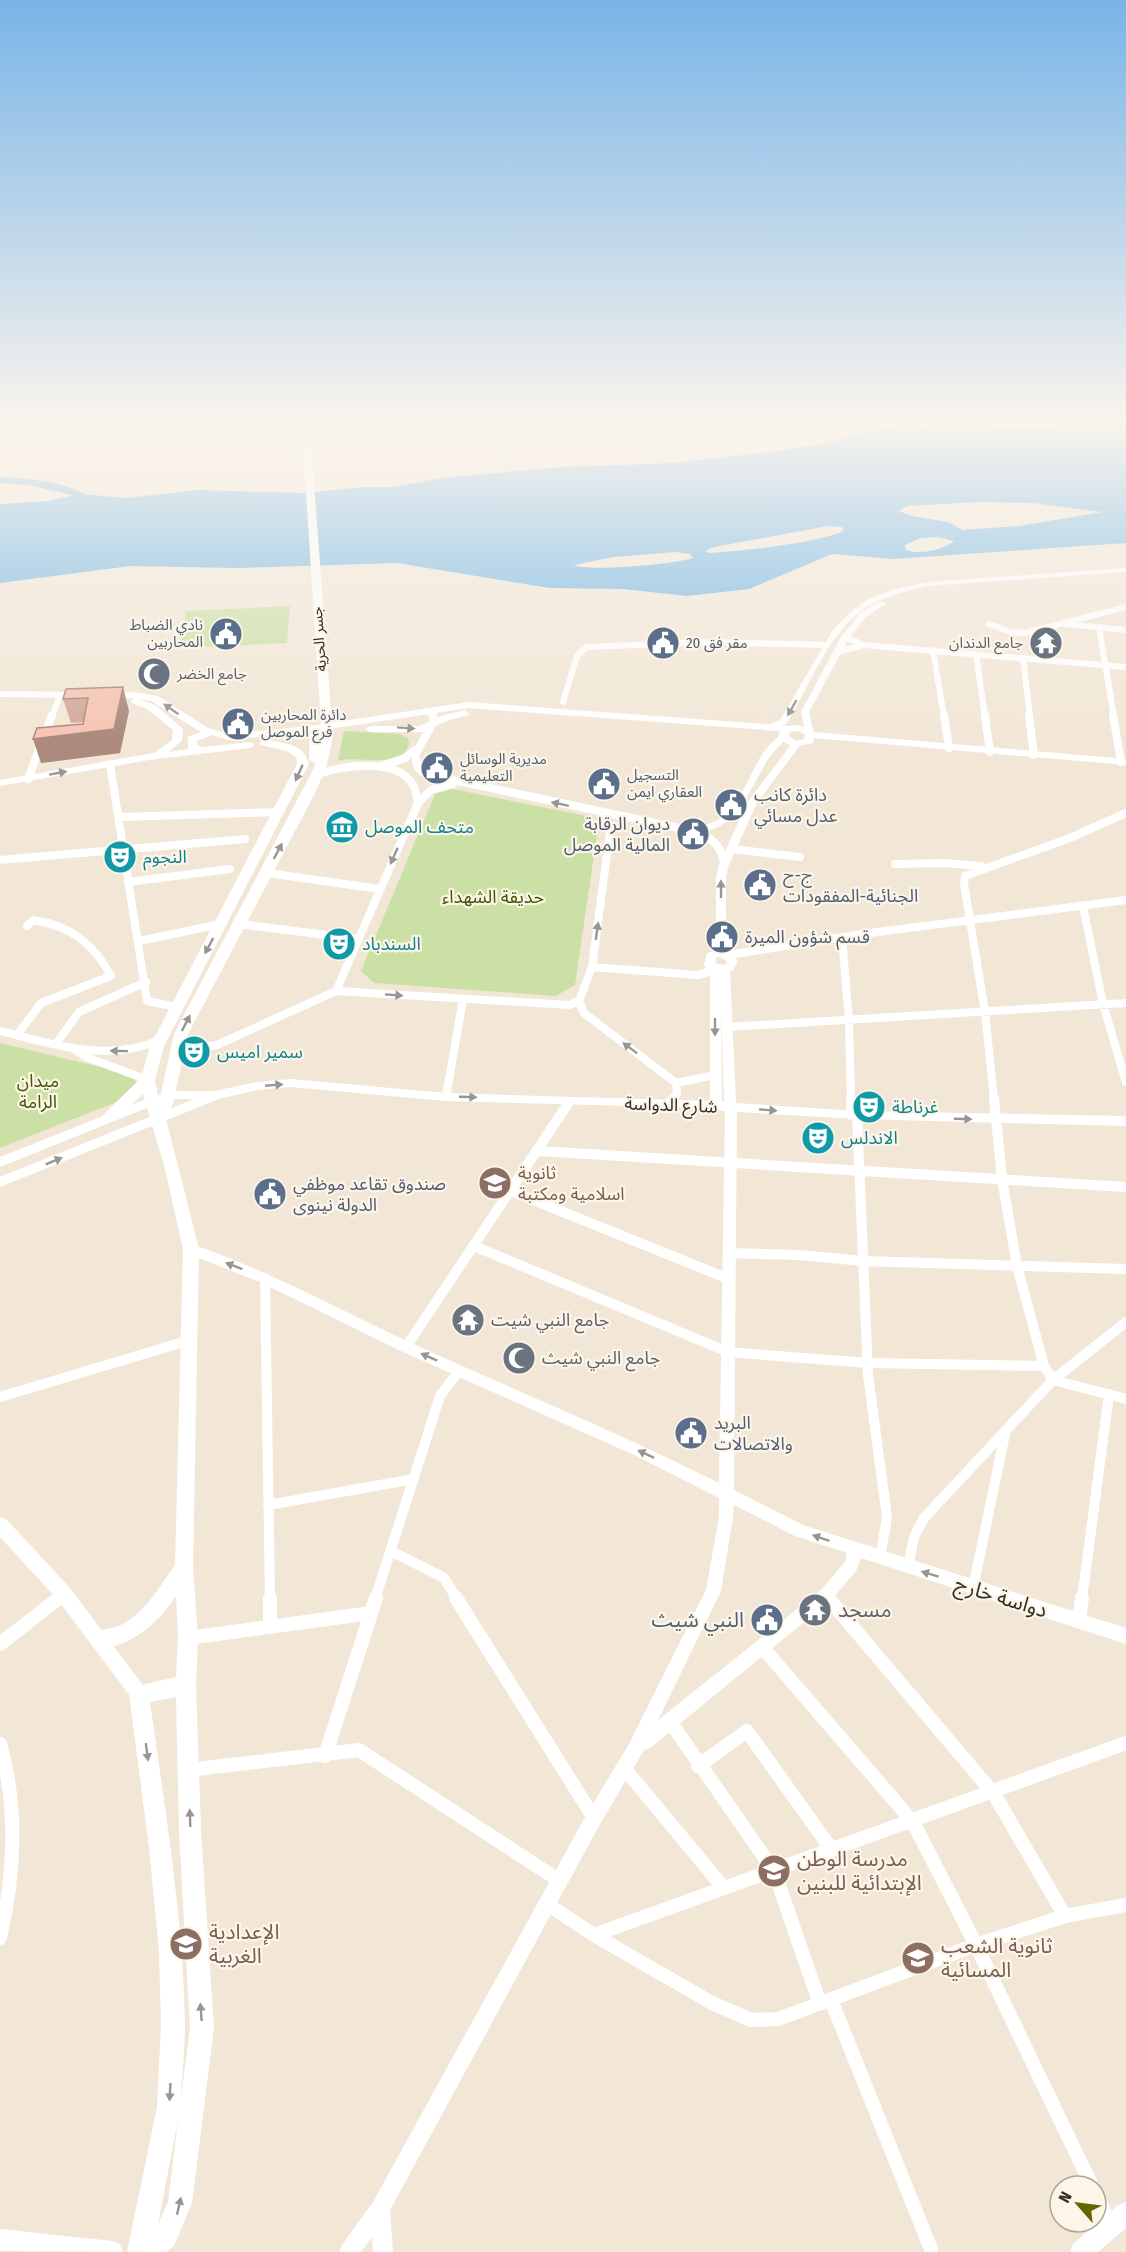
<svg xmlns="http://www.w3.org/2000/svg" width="1126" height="2252" viewBox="0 0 1126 2252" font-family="'Fira Sans Condensed','Noto Sans Arabic',sans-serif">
<rect width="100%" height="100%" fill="#f2e7d7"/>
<path fill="#cbe0a5" d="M290 606 287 643 180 648 186 611Z
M344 731 400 734 408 738 409 744C401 771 358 754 338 761Z
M452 789 587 816 598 828 575 985 556 996 374 983 361 971 435 794Z
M0 1043 121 1072 134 1077 136 1083 127 1098 0 1148Z"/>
<path fill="#70b5e5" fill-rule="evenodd" d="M932 423H984L994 428 1027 430 1075 423H1126V543L893 559 832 554 749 589 687 596 623 589 550 588 397 563 237 568 130 566 0 583V504L48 501 80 494 126 498 198 490 304 493 365 487H393L442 478 565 467 672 463 778 451 832 442 895 425 928 426ZM979 502 1033 503 1102 512 1019 526 963 530 948 522 912 516 899 511 907 506ZM828 526 842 527 844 530C824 543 738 551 710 553L705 551 714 547ZM938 537 954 541C944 550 917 556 905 549V545L920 538ZM676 552 690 554 693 558C676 564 587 572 574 565L613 557Z"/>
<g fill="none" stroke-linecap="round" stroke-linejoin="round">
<path fill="#70b5e5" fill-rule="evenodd" d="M0 477C35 479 81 482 105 510L95 512 76 496 28 485 0 483Z"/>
<path stroke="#fff" stroke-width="6" d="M0 438 272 437 290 443 307 444
M989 624 1011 632 1025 633 1126 607
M1066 624 1126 630
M1099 627 1114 717
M845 637 864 645 1126 667
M933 650 944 717
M837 652 861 646
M976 654 985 717
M1023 658 1030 717
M563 702 577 656 587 647 709 642 826 645
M427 711 434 717
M52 717 60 695"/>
<path stroke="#fff" stroke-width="8" d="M433 715 434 721 415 755 418 768 425 774 697 832C712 838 724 848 724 866
M944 715 949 748
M985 715 990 752
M1029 715 1034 755
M1113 715 1121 762
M110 764 147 1001 177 1007
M381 766 405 758 415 750
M317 775C341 765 397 757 413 785 416 790 417 798 418 803
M28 779 52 715
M120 817 280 812
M732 849 800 857
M0 860 245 839
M895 864 945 863 981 866
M267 873 380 889
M128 882 230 869
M1083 906 1103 1004 1126 1082
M239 924 358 939
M842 937 849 1021 851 1099
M139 941 221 924
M728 955 862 934 1126 900
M592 967 697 975 706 973 711 967
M336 991 418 803 431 790 453 784
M579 1001 584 1013 676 1083 715 1075
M727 1027 1126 1003
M0 1031C53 1044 109 1064 161 1039
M17 1035 41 1003 111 976C94 944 70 925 33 920L27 926
M56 1044 79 1012 146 982
M197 1048 217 1045 336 991 569 1005 579 1001 592 967 610 832 601 813
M74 1049 86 1057 148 1080
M446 1097 463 999
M672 1099 677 1094 676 1083
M994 1099 985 1012 964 884 965 876 1070 838 1126 813"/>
<path stroke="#fff" stroke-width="10" d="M851 1098V1115
M994 1098 1002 1179 1017 1266 1044 1366 1053 1380 1126 1399
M669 1103 674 1098
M857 1115 868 1375 887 1517 880 1558
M539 1151 1126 1187
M511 1191 729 1279
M474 1246 728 1352 867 1363 1044 1366
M729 1253 799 1255 863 1261 1126 1269
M265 1278 270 1599
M406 1347 569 1102
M0 1397 190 1340
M268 1505 414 1479
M391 1551 444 1578 457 1599
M908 1567 914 1537 924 1518 1053 1380 1126 1322
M973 1588 1005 1434
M826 1595 830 1599
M57 1599 64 1594
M375 1599 440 1396 459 1371
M1082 1599 1109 1394"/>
<path stroke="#fff" stroke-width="14" d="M270 1598V1627
M456 1598 594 1818
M828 1598 994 1794 1065 1916
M1079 1621 1082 1598
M188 1638 371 1613
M0 1644 59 1598
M763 1648 913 1822 976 1945 1092 2186
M669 1720 774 1871 820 2004
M0 1744C18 1808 15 1874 0 1938
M325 1756 376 1598
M698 1766 747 1731 832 1850
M624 1768 723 1887
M188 1770 359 1750 560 1881
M547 1904 594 1935 712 2003 751 2020 778 2019 976 1945 1065 1916 1126 1905
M594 1935 1126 1743
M831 2000 931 2249
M1096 2194 1111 2226"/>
<path fill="#fff" fill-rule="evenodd" d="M1126 568V572L927 586C909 591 891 594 874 603 829 626 812 684 786 724L766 731 761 728 780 720 833 630 848 614 867 600 892 590 927 582Z
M880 601 887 603 866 617 849 638 809 712 813 731 808 734 805 733 801 712 841 637 860 613Z
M783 734 788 737C781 744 775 750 769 758 744 798 735 842 676 830V826L679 825C689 825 701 827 711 823 739 814 748 775 763 753 769 746 774 738 783 734Z
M796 741 801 744 757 803 728 867 726 878V951L738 960 733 971H730L736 1103 857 1111 1126 1116V1126L857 1119 737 1112 734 1490 803 1525 1126 1628V1644L861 1558 856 1571 831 1600 650 1748 644 1750 600 1824 390 2210 393 2252H373L372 2237 361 2252H339L342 2245 373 2202 588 1812 629 1744 706 1590 719 1517V1498L634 1455 401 1351 260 1282 186 1253 185 1249 186 1245 191 1244C268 1270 338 1309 411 1343 514 1390 618 1432 719 1483L725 1111 669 1107 446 1101 291 1087 257 1090 219 1099 0 1187V1177L194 1099H174L154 1105 0 1167V1157L151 1097 174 1091H214L257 1082 291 1079 446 1093 710 1101V970L704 965 707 953 716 951V878L718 867 747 803 793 742ZM720 957 727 961 725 965 715 963 716 958ZM721 1004 724 1102H722ZM734 1505 795 1536 847 1553 845 1562 821 1590 658 1720 721 1591 733 1517Z"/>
<path fill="#fff" fill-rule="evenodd" d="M0 691 82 692 87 695 82 698 0 697Z
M134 692 158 696 208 728 229 734 316 725 469 702 790 726 798 725 815 732 1126 759V765L814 738 813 743C799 746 787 749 778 736L780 731 469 708 316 731 229 740 212 735 197 741V745L203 747 250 742 255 745 250 748 149 760 0 786V780L154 753 172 740 173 730 147 709 132 703 131 701 135 698 107 699 102 696 107 693ZM139 699 151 701 201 732 188 737V749L168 752 182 741 183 729 155 705ZM797 731 805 734 804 739 797 741 788 736 790 732Z
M464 710 469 713 468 715 449 720 422 732H370L365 729 370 726H420L441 716Z
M0 1517 6 1519 70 1588 145 1688 148 1694 145 1700 139 1703 133 1700 58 1600 0 1537Z
M1126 2202V2228L1098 2252H1070L1073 2244 1118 2205Z
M0 2229 112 2241 120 2244 123 2252 0 2251Z"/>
<path fill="#fff" fill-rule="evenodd" d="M288 423H296L297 435 303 440 305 423H313L311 444 333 736 326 768 315 793 188 1034 173 1103 166 1119 199 1249 193 1567 198 1638 196 1685 201 1831 214 2028 192 2203 174 2246 166 2252H127L157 2107 161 2026 159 1952 149 1847 129 1694 132 1687 176 1677 178 1638 176 1596C156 1625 135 1643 100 1650L93 1647 90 1640 93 1633C102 1629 112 1629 121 1625 145 1613 160 1586 175 1565L183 1249 165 1169 143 1094 114 1120H104L102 1116 141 1078 150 1046 297 764 296 757 287 751 261 745 259 743 265 740C283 743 304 743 309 764L164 1046 155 1080 159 1102 174 1034 314 768 315 763 309 760 310 728 316 725 321 726 303 446 298 445 289 436ZM176 1697 179 1831 190 2028 181 2097C182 2073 185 2049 185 2024 183 1916 165 1809 150 1702ZM178 2120 168 2202 158 2224Z"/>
</g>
<path fill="#d3a99b" d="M66 689 129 711 120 753 41 763 83 724V722L71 723 63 699Z"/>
<path fill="#ac8a7e" d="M123 687 129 711 120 753 41 763 33 739 114 729Z"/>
<path fill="#f5c5b4" stroke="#ac8a7e" stroke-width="1.5" d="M123 687 114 729 33 739 37 728 83 724 88 698 63 699 66 689Z"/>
<defs><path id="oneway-solid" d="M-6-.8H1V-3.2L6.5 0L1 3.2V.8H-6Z" transform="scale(1.5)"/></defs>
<g fill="#989694">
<use href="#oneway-solid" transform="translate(792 708) rotate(120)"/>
<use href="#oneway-solid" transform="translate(171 709) rotate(-145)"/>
<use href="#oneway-solid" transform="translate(406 728) rotate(4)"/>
<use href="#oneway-solid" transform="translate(58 773) rotate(-10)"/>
<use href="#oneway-solid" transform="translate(299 773) rotate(114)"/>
<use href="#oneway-solid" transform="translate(560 804) rotate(-168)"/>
<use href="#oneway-solid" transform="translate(278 851) rotate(-62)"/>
<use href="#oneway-solid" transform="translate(394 856) rotate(114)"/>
<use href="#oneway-solid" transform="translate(721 889) rotate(-90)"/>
<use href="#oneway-solid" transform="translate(597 931) rotate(-82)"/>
<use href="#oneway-solid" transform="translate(209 946) rotate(118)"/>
<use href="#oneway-solid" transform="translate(394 995) rotate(4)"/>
<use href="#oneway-solid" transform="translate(186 1023) rotate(-63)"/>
<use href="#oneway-solid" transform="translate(715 1027) rotate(90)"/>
<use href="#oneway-solid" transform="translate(630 1048) rotate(-143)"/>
<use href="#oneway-solid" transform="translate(119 1051) rotate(-179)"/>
<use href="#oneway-solid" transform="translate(274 1085) rotate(-5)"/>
<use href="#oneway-solid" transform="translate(468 1097) rotate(2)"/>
<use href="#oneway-solid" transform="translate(768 1110) rotate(4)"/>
<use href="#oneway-solid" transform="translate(963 1119) rotate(2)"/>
<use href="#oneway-solid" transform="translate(54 1161) rotate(-22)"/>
<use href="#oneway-solid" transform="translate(234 1266) rotate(-159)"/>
<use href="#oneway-solid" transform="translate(429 1357) rotate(-156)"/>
<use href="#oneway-solid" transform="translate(646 1454) rotate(-155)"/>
<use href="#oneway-solid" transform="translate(821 1538) rotate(-161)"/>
<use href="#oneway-solid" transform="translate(930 1574) rotate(-163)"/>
<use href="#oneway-solid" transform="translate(147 1752) rotate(82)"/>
<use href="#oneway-solid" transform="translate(190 1818) rotate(-92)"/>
<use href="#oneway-solid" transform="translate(201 2012) rotate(-94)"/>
<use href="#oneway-solid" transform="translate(170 2092) rotate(93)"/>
<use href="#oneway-solid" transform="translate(179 2206) rotate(-77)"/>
</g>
<linearGradient id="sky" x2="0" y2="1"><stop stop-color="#78b4e7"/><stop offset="0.57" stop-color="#f9f4ed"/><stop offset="1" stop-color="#f9f4ed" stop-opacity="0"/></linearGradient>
<rect width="1126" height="739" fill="url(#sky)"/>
<defs>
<symbol id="civic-disc" viewBox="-11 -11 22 22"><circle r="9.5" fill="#5c6f8a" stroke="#fdf5e8"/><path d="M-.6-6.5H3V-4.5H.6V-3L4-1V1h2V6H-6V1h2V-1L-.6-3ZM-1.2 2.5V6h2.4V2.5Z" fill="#fff"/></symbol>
<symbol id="temple-disc" viewBox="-11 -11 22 22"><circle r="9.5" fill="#6b7280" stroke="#fdf5e8"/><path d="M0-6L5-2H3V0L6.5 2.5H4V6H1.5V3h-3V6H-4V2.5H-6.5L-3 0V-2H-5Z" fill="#fff"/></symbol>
<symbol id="mosque-disc" viewBox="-11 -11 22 22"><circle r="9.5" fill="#6b7280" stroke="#fdf5e8"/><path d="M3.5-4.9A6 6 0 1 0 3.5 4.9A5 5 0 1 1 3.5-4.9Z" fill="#fff"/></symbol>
<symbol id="museum-disc" viewBox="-11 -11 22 22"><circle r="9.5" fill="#0f9aa8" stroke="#fdf5e8"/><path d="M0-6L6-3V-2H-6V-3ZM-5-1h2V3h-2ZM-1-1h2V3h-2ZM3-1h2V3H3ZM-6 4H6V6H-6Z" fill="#fff"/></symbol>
<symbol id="theatre-disc" viewBox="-11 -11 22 22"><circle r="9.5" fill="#0f9aa8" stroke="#fdf5e8"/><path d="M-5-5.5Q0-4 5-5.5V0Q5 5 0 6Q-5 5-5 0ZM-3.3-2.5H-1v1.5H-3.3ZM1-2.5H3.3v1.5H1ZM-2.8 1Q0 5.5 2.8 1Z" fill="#fff"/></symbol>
<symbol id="school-disc" viewBox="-11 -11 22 22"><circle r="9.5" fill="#8d6e63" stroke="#fdf5e8"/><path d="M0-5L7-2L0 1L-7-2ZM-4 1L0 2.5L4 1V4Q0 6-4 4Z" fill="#fff"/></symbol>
</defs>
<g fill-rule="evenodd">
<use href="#civic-disc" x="207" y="615" width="38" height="38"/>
<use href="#civic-disc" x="644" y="624" width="38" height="38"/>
<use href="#temple-disc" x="1027" y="624" width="38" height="38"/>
<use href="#mosque-disc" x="135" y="655" width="38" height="38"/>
<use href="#civic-disc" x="219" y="705" width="38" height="38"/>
<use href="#civic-disc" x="418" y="749" width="38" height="38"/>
<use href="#civic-disc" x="585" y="765" width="38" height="38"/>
<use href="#civic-disc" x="712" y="786" width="38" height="38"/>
<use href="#museum-disc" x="323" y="808" width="38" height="38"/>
<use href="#civic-disc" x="674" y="815" width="38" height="38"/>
<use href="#theatre-disc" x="101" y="838" width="38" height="38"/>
<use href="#civic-disc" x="741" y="866" width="38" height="38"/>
<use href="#civic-disc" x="703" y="918" width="38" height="38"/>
<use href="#theatre-disc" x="320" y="925" width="38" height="38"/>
<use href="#theatre-disc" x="175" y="1033" width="38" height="38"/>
<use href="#theatre-disc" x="850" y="1088" width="38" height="38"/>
<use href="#theatre-disc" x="799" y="1119" width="38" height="38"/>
<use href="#school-disc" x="476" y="1164" width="38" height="38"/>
<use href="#civic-disc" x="251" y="1175" width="38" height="38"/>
<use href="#temple-disc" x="449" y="1301" width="38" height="38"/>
<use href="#mosque-disc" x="500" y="1339" width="38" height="38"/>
<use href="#civic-disc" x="672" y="1414" width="38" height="38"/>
<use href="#temple-disc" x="796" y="1591" width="38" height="38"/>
<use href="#civic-disc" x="748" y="1601" width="38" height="38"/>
<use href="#school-disc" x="755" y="1852" width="38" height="38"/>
<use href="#school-disc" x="167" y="1925" width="38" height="38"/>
<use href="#school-disc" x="899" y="1939" width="38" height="38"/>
</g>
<g text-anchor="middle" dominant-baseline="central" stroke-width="4.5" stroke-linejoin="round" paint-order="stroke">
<g font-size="15" fill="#4e5e75" stroke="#fdf5e8" text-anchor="start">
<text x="203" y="625" text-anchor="end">نادي الضباط<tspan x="203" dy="17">المحاربين</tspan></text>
<text x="686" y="643">مقر فق 20</text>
<text x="261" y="715">دائرة المحاربين<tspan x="261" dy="17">فرع الموصل</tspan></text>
<text x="460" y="759">مديرية الوسائل<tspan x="460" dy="17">التعليمية</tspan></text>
<text x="627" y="775">التسجيل<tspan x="627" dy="17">العقاري ايمن</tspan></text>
</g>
<g font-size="15" fill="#322e28" stroke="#fdf5e8">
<text transform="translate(319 639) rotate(-94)">جسر الحرية</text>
</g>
<g font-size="15" fill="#5b616d" stroke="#fdf5e8" text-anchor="end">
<text x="1023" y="643">جامع الدندان</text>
<text x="177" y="674" text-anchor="start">جامع الخضر</text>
</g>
<g font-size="18" fill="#4e5e75" stroke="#fdf5e8" text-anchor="start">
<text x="754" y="795">دائرة كانب<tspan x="754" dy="21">عدل مسائي</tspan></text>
<text x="670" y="824" text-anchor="end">ديوان الرقابة<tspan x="670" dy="21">المالية الموصل</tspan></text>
<text x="783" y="875">ج-ح<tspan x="783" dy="21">الجنائية-المفقودات</tspan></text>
<text x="745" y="937">قسم شؤون الميرة</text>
<text x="293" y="1184">صندوق تقاعد موظفي<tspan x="293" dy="21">الدولة نينوى</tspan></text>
<text x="714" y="1423">البريد<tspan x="714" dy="21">والاتصالات</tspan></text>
</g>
<g font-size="18" fill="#0d838f" stroke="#fdf5e8" text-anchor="start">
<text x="365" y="827">متحف الموصل</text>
<text x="143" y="857">النجوم</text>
<text x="362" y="944">السندباد</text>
<text x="217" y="1052">سمير اميس</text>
<text x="892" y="1107">غرناطة</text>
<text x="841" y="1138">الاندلس</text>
</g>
<g font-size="18" fill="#435703" stroke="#fdf5e8">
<text x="493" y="897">حديقة الشهداء</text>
<text x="38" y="1081">ميدان<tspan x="38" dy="21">الرامة</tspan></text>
</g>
<g font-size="18" fill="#322e28" stroke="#fdf5e8">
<text transform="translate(671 1105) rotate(2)">شارع الدواسة</text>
</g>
<g font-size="18" fill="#785e54" stroke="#fdf5e8" text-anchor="start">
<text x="518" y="1173">ثانوية<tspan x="518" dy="21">اسلامية ومكتبة</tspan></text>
</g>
<g font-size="18" fill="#5b616d" stroke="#fdf5e8" text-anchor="start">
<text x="491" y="1320">جامع النبي شيت</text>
<text x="542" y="1358">جامع النبي شيث</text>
</g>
<g font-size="21" fill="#322e28" stroke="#fdf5e8">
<text transform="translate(1001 1597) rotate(17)">دواسة خارج</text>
</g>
<g font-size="21" fill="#5b616d" stroke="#fdf5e8" text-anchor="start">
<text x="838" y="1610">مسجد</text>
</g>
<g font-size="21" fill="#4e5e75" stroke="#fdf5e8" text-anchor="end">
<text x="744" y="1620">النبي شيث</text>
</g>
<g font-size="21" fill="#785e54" stroke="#fdf5e8" text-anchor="start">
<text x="797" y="1859">مدرسة الوطن<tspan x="797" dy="24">الإبتدائية للبنين</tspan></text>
<text x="209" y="1932">الإعدادية<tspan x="209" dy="24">الغربية</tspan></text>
<text x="941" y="1946">ثانوية الشعب<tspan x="941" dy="24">المسائية</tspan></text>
</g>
</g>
<g transform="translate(1078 2204) rotate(298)"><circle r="28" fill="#fdf5e8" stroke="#aca59b" stroke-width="1.5"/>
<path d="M0-4.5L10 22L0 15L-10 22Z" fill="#656500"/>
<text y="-9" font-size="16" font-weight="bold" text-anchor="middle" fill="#322e28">N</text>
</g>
</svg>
